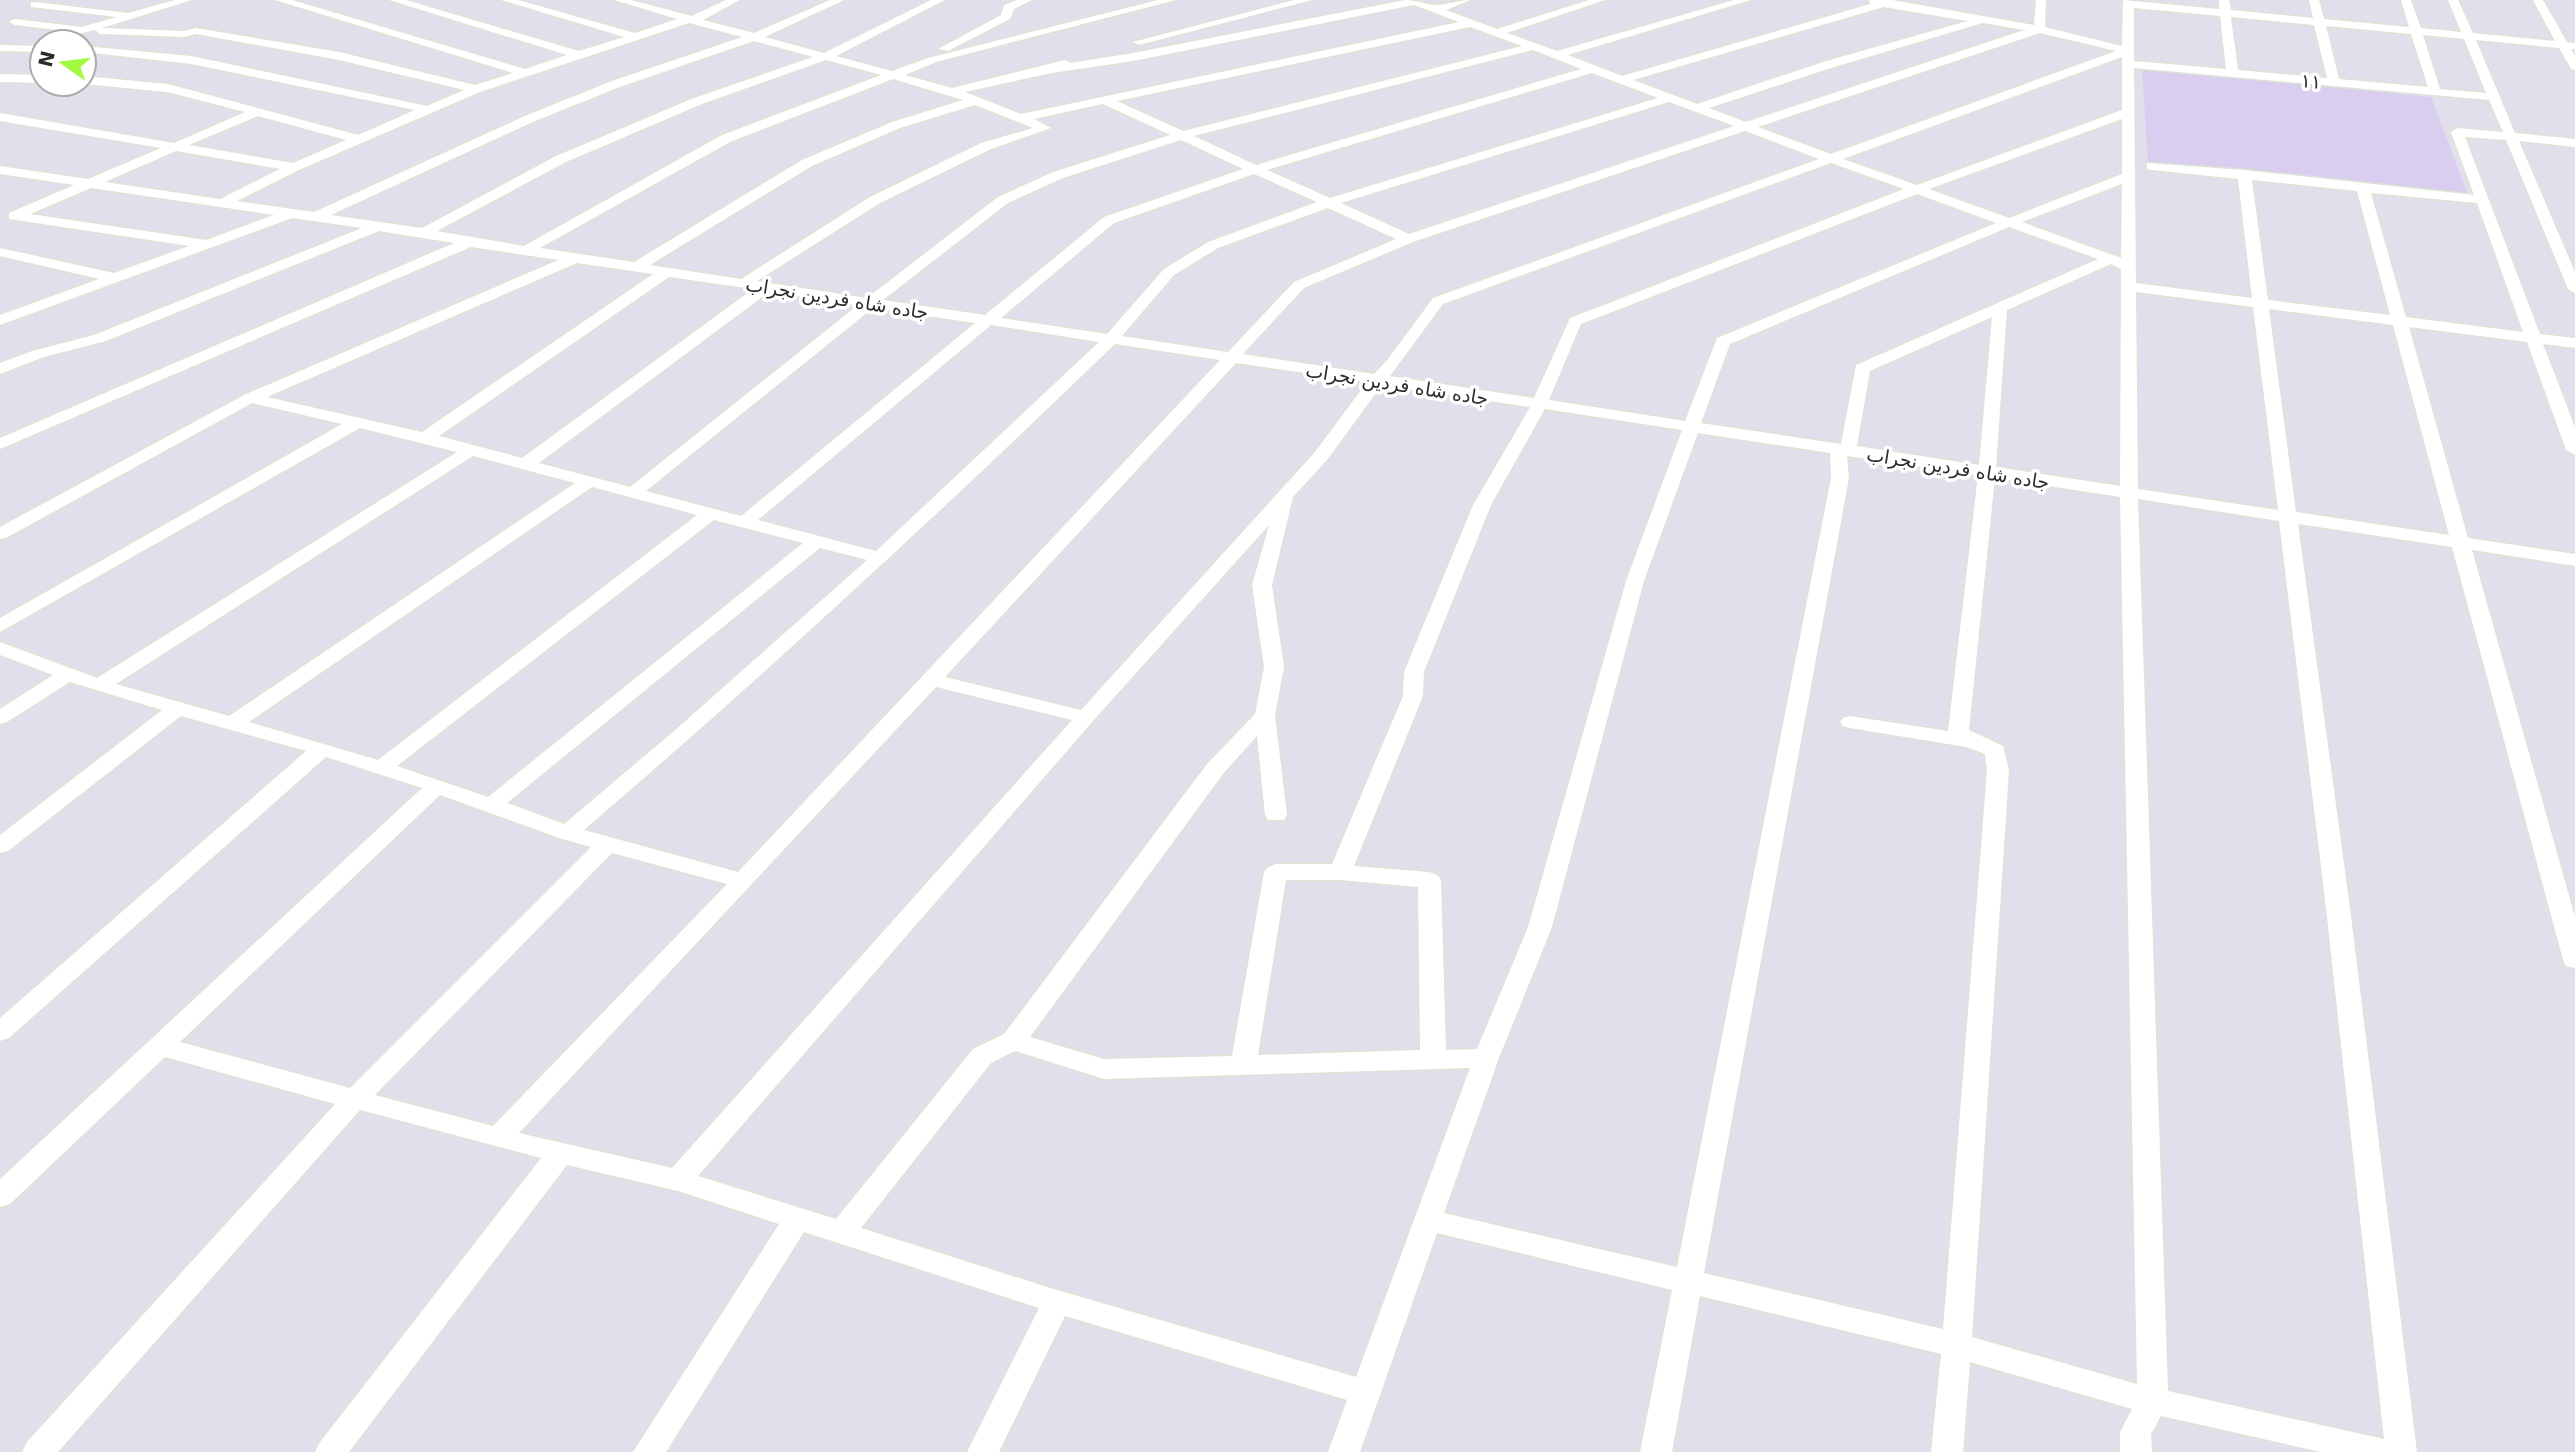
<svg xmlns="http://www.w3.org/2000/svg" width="2575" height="1452" viewBox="0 0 2575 1452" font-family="'DejaVu Sans',Cairo,sans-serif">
<rect width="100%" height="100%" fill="#e2dfed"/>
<path fill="#d9ceef" d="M2142 68 2431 97 2470 200 2148 164Z"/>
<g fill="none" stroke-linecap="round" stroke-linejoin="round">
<defs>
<path id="minor" d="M175 0H192L102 28 185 31 196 28 339 52 475 85 513 73 275 0H292L525 69 567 55 389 0H406L579 51 624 37 501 0H518L635 33 677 19 614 0H631L692 16 726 0H740L703 20 754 33 830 0H844L765 37 824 53 931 0H945L836 56 892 71 928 58 1158 0H1176L936 62 905 75 952 88 1065 60 1070 63 1133 53 1405 0C1415 0 1431 6 1438 5 1450 4 1459 0 1471 0L1446 10 1497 29 1589 0H1605L1507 33 1557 51 1734 0H1751L1568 55 1622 76 1870 4 1869 0H1892L2034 25 2036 0H2046L2045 27 2122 46 2123 0 2219 9V0H2229L2231 10 2313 18 2309 0H2319L2324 19 2409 27 2401 0H2411L2421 28 2461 32 2448 0H2458L2473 33 2555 41 2533 0H2543L2567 42 2575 43V49H2571L2575 56V70L2571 69 2559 48 2476 40 2515 133 2575 139V147L2519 141 2575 272V293L2568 289 2506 140 2465 137 2540 334 2575 338V348L2543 344 2575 427V455L2566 450 2527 342 2409 327 2468 538 2575 554V566L2472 550 2575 917V968L2566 966 2563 960 2452 547 2298 524 2350 908 2417 1452H2321L2161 1416 2151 1434 2152 1452H2120V1432L2132 1409 1970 1362 1963 1452H1931L1941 1354 1700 1296 1672 1452H1640L1672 1290 1437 1233 1360 1452H1328L1347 1400 1065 1316 999 1452H967L1039 1308 804 1232 666 1452H633L779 1224 678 1191 567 1165 349 1452H315L320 1442 541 1158 360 1110 58 1452H22L27 1442 335 1104 165 1057 10 1204 0 1207V1179L422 788 326 757 9 1038 0 1041V1018L306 751 181 716 8 851 0 853V835L162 710 70 682 7 722 0 724V709L53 675 0 655V642L97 678 457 452 360 428 0 632V618L342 424 252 403 6 538 0 539V527L244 395 558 260 471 247 0 449V438L454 243 379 231 106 341 44 357 0 374V363L32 351 94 335 362 228 292 218 0 325V315L99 279 0 256V248L114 273 189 246 9 219V213L74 185 0 174V166L88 179 161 148 0 121V113L174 143 245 112 167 92 84 84V76L168 84 358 135 415 110 191 64 84 52V46L191 56 427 106 464 90 339 60 196 34 185 37 100 34 95 30 82 33 15 25 9 22 15 19 82 27 116 17 31 7V3L35 2 128 13ZM1414 5 1459 22 1021 114 965 92 1052 73 1133 61ZM1884 7 1967 21 1823 62 1697 104 1633 80ZM2134 8 2220 16 2226 69 2134 61ZM2231 17 2314 25 2327 78 2238 70ZM689 23 742 37 612 81 527 115 314 212 237 201 299 170 480 92ZM1983 23 2024 30 1746 122 1709 108 1831 68ZM2326 26 2411 34 2428 87 2339 79ZM1470 27 1522 46 1183 131 1117 101ZM2040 33 2116 51 1831 154 1758 127ZM2423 35 2464 39 2486 93 2440 89ZM754 41 813 57 694 98 556 156 422 228 331 215 535 121 620 87ZM1533 50 1581 69 1256 165 1194 136ZM2122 57V110L1917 185 1843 159ZM826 60 881 75 722 135 524 246 437 231 566 162 702 104ZM2134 68 2489 100 2503 132 2457 128 2451 132 2474 195 2244 170 2147 163V169L2152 170 2238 179 2252 298 2136 283ZM1592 73 1658 98 1330 198 1267 170ZM893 79 963 100 892 122 802 160 634 262 540 248 732 141ZM1669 102 1734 126 1409 234 1341 203ZM1103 104 1170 135 1053 172 998 197 867 298 757 281 880 203 991 149 1051 128 1034 119ZM975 105 1033 128 981 143 870 197 741 279 650 265 812 166 900 128ZM258 116 346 140 293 163 189 145ZM2122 119V174L2009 218 1929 189ZM1745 131 1819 159 1433 298 1388 359 1374 374 1243 354 1304 288 1413 242ZM1181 140 1243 169 1104 217 985 315 883 300 1008 203 1063 178ZM176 151 280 169 220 199 105 182ZM1831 163 1904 189 1570 318 1534 398 1390 376 1443 304ZM1254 174 1317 202 1208 242 1164 269 1107 334 1001 318 1114 223ZM2252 180 2357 191 2390 315 2268 300ZM2122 184 2121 258 2022 222ZM91 188 274 215 206 240 30 214ZM2371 193 2477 203 2523 332 2406 317ZM1917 194 1996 223 1717 338 1685 421 1549 400 1581 324ZM1328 208 1396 239 1294 282 1228 352 1122 336 1174 275 1218 248ZM2009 227 2098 259 1856 365 1841 444 1701 423 1730 344ZM577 263 653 274 422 432 267 397ZM2111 264 2121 269 2120 486 1996 467 2007 310ZM669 277 753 289 522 458 439 436ZM769 292 858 305 630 487 539 463ZM2136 292 2253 307 2278 510 2138 489ZM873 308 975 323 741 516 646 491ZM2269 309 2393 325 2449 535 2296 512ZM1992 317 1979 465 1857 446 1870 371ZM991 325 1099 342 876 551 758 520ZM1115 344 1220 360 738 872 584 830C766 674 942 511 1115 344ZM1236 363 1367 382 1315 452 1081 710 945 677ZM1382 385 1530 407 1473 505 1404 672 1403 696 1332 864H1276L1268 867 1264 872 1232 1056 1104 1059 1030 1037 1223 774 1257 736 1265 815 1268 820H1284L1287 815 1275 715 1284 667 1272 585 1293 497 1327 460ZM1545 409 1682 430 1626 581 1528 927 1477 1049 1446 1050 1441 880 1437 875 1429 872 1354 866 1423 696 1424 672 1491 505ZM1698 433 1830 453 1831 478 1677 1267 1444 1213 1499 1058 1552 927 1644 581ZM473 456 575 483 229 716 116 684ZM1847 456 1978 475 1948 731 1850 716 1843 718 1840 722 1843 726 1850 728 1966 747 1985 754 1987 770 1943 1329 1704 1273 1849 478ZM1995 478 2120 497 2137 1384 1972 1337 2009 770 2003 746 1969 730ZM592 487 697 515 378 760 249 722ZM2138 499 2279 521 2326 908 2384 1439 2168 1391ZM714 520 803 543 488 797 397 766ZM1269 525 1252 585 1264 667 1255 714 1207 764 1004 1034 973 1049 836 1219 698 1176 1093 721ZM820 548 867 560 674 731 564 824 507 803ZM936 687 1072 720 672 1168 519 1133ZM440 795 559 838 591 847 350 1088 180 1042ZM612 853 727 884 493 1126 375 1095ZM1286 880H1340L1418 887 1420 1050 1258 1055ZM1015 1051 1104 1079 1470 1068 1356 1377 1057 1290 861 1228 991 1063Z
M1017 0H1032L1014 9 1010 19 948 51 938 49 1001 15 1004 5Z
M1294 0H1312L1139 45 1133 42Z
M0 45 42 46V52L0 51Z
M0 74 42 75V83L0 82Z"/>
</defs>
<use href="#minor" stroke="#dde4d4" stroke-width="3"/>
<use href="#minor" fill="#fff" fill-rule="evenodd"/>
</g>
<g text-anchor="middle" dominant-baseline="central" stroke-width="7" stroke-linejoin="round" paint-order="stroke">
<g font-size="19" fill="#2c2c2c" stroke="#fff">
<text transform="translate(2311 81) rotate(5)">۱۱</text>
<text transform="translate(837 298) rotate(9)">جاده شاه فردین نجراب</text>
<text transform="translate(1397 384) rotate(9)">جاده شاه فردین نجراب</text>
<text transform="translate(1958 468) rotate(9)">جاده شاه فردین نجراب</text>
</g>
</g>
<g transform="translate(63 63) rotate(284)"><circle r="33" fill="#ffffff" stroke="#ababab" stroke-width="2"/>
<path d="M0-5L12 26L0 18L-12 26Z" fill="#a3f940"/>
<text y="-10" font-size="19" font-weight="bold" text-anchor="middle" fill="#2c2c2c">N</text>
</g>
</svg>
